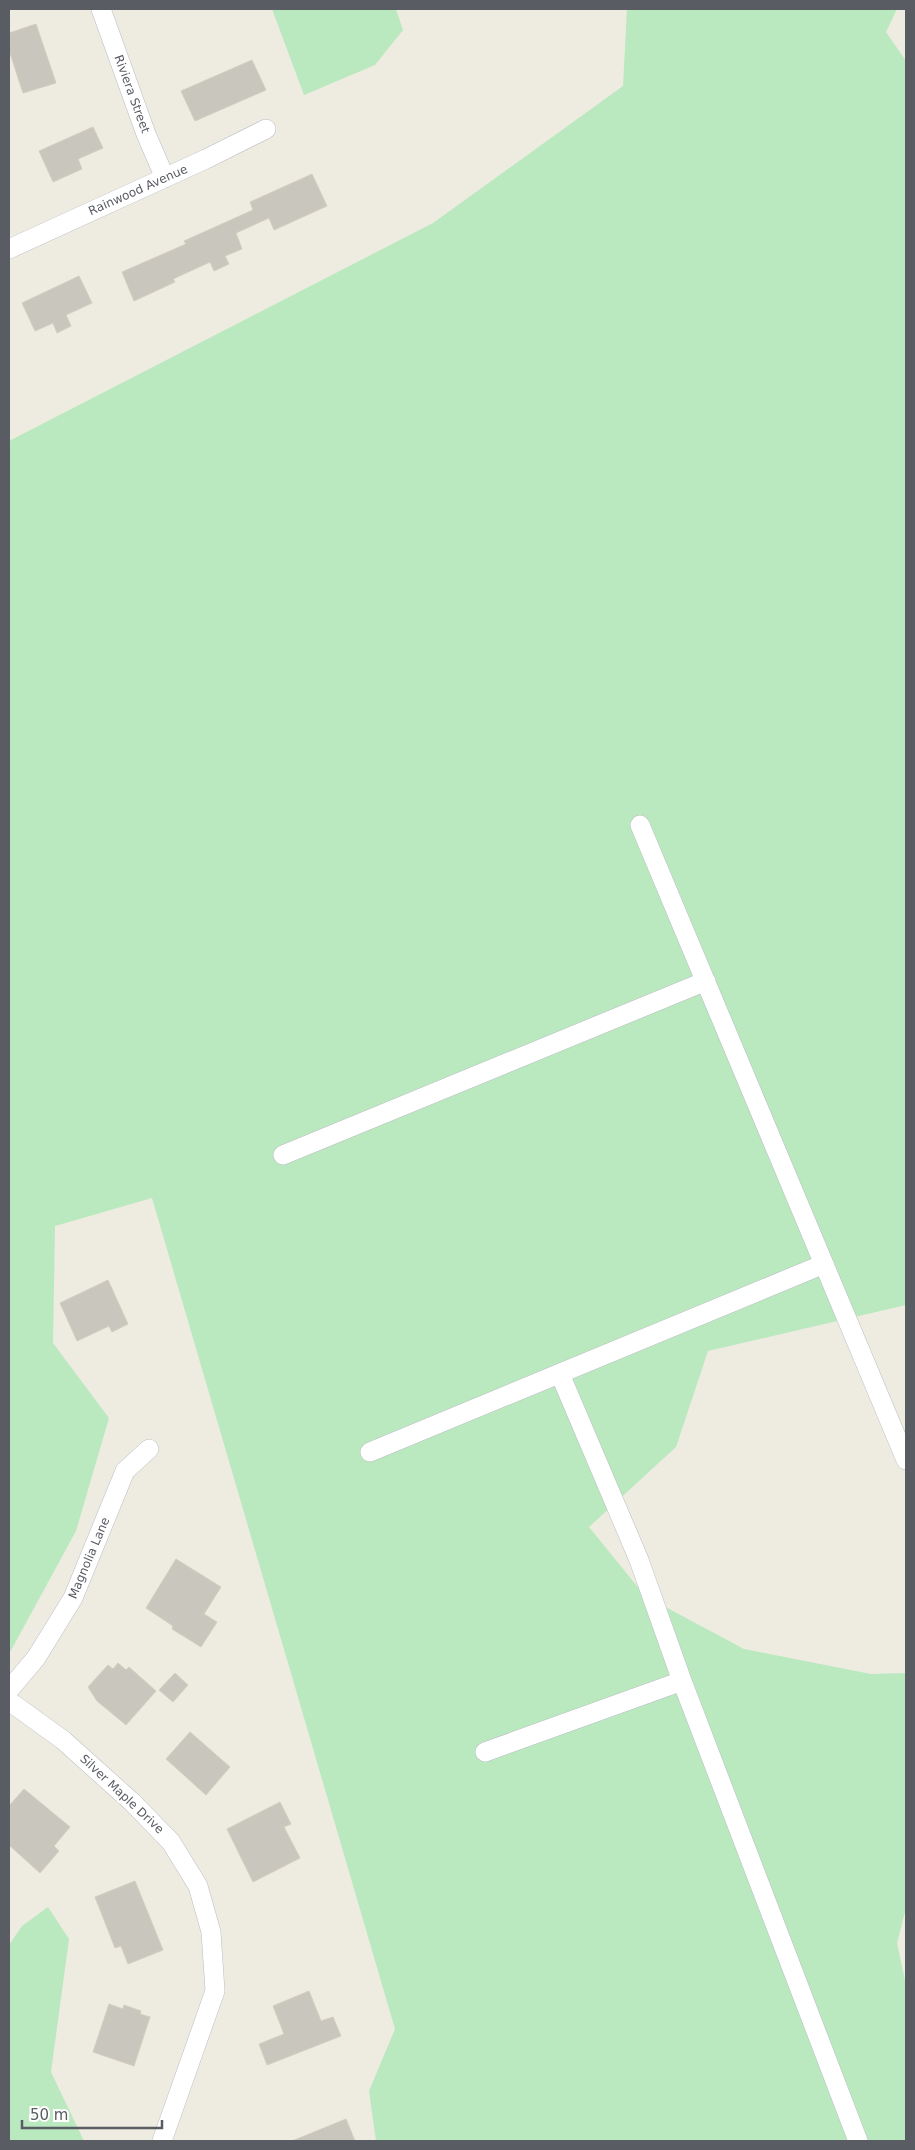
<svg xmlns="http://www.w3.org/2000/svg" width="915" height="2150" viewBox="0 0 915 2150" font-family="'DejaVu Sans',sans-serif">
<rect width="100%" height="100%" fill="#eeece0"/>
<path fill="#bae8bf" d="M272 9H396L403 30 375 65 304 95Z
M627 9H897L886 32 906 61V1305L708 1351 676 1447 589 1527 645 1596 744 1649 871 1674 906 1673V1908L897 1943 906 1985V2141H376L369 2091 395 2029 152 1198 55 1226 53 1343 109 1418 76 1531 9 1654V441L433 223 623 86Z
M48 1907 69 1939 51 2072 84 2141H9V1945L22 1926Z"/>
<path fill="#c9c6bd" stroke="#d3cfbe" d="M36 24 56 83 23 93 9 50V33Z
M252 60 266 90 195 121 181 91Z
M93 127 103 148 78 159 82 169 53 182 39 151Z
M312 174 327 206 274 230 269 218 236 233 242 249 225 256 229 264 214 271 210 262 173 279 175 282 134 301 122 272 186 244 184 241 253 210 250 202Z
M79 276 92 303 66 315 71 326 57 333 53 323 35 331 22 303Z
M108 1280 128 1324 112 1332 109 1326 77 1341 60 1303Z
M176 1559 221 1587 204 1614 217 1622 201 1647 172 1629 173 1626 146 1608Z
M118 1663 126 1670 129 1667 156 1691 126 1725 97 1701 88 1687 108 1665 113 1669Z
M175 1673 188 1685 173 1702 159 1690Z
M190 1732 230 1767 206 1795 166 1759Z
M24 1789 70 1827 54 1846 59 1851 40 1873 9 1845V1806Z
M280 1802 291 1824 284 1827 300 1858 253 1882 227 1829Z
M135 1881 163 1950 128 1964 121 1946 115 1948 95 1897Z
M309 1991 321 2021 333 2017 341 2036 267 2065 259 2044 284 2034 273 2006Z
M109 2004 123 2009 124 2005 141 2011 140 2014 150 2017 134 2066 93 2052Z
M346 2119 355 2141H292Z"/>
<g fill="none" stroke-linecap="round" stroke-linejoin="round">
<defs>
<path id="street" d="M101 9 146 134 165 178
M9 249 206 159 266 129
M640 825 906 1460
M283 1155 706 981
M560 1374 639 1560 682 1681
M370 1452 824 1264
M9 1690 36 1658 73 1598 125 1471 149 1449
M9 1701 63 1740 132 1802 171 1842 198 1886 211 1932 215 1991 162 2141
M485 1752 682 1681 858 2141"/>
</defs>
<use href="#street" stroke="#bbbdc4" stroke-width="20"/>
<use href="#street" stroke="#fff" stroke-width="19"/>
</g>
<g text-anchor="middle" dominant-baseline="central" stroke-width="5" stroke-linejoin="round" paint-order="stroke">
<g font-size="12" fill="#595c63" stroke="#fff">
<text transform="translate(132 94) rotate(70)">Riviera Street</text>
<text transform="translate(138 190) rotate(-24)">Rainwood Avenue</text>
<text transform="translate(89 1558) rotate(-67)">Magnolia Lane</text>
<text transform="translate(122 1794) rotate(43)">Silver Maple Drive</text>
</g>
</g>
<rect width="915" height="2150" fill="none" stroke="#595c63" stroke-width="20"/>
<path d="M22 2120v8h140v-8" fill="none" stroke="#595c63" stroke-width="2.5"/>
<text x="30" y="2120" font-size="15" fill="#595c63" stroke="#ffffff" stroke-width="4" paint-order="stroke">50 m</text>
</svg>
